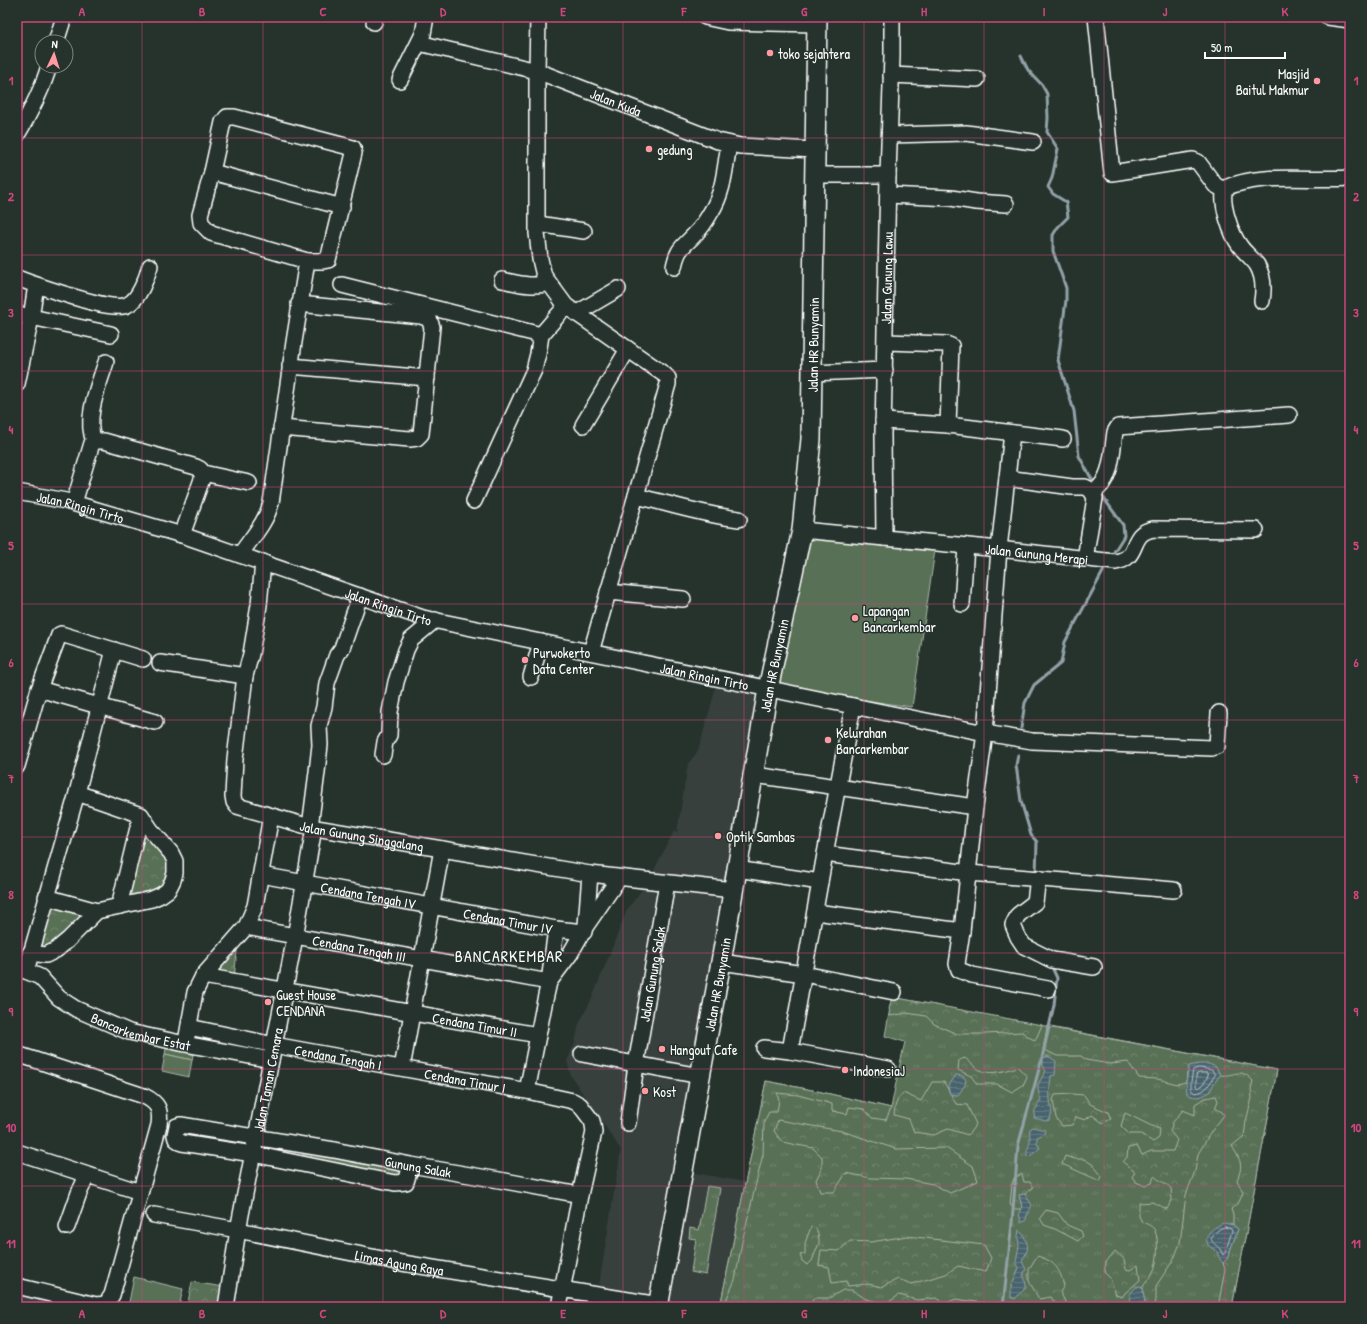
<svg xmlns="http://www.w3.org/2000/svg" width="1367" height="1324" viewBox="0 0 1367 1324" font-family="'Patrick Hand',sans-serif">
<defs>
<pattern id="grass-tufts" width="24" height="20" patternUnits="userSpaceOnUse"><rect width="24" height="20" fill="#586f54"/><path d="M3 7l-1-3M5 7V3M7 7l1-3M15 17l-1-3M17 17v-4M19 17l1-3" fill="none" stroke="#71856e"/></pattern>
<pattern id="forest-crowns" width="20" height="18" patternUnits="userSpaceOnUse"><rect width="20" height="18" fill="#586f54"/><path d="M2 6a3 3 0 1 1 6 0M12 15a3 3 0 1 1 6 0" fill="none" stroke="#71856e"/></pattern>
<pattern id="water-rules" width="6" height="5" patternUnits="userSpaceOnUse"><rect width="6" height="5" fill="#49646e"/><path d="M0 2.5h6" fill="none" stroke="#647b84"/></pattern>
</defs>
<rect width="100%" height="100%" fill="#26332d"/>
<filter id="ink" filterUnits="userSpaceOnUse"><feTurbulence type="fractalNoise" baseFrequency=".025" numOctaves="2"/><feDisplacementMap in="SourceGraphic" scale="8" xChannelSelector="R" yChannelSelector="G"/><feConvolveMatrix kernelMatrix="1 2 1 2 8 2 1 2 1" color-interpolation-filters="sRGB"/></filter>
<g filter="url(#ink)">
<path fill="#373f3e" d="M716 678 768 689 683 1171 745 1182 720 1307H598L600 1279 621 1150 571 1076 567 1061 575 1043 579 1024 593 996 627 910 649 880 672 835 674 831 677 832 688 764 698 751 701 741 714 694Z
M17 1294 64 1307H17Z"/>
<path fill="url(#grass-tufts)" stroke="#acb7aa" d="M892 997 1277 1070 1232 1307H720L766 1081 817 1091 891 1108 899 1068 905 1042 885 1036Z
M707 1186 720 1188 706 1275 691 1272 696 1239 689 1238 690 1228 699 1230Z"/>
<path fill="url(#forest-crowns)" stroke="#acb7aa" d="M141 830 167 853 172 862 161 891 125 900Z
M48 902 88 912 49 949H35Z
M238 943 234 978 208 973Z
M892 997 1042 1025 1035 1041 1022 1032 986 1034H957L934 1024 926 1016 906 1013 891 1016 889 1009Z
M1047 1027 1277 1070 1232 1307H1218L1225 1269 1223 1263 1227 1259 1238 1229 1233 1225V1215L1231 1209 1239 1202 1243 1193 1237 1180C1244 1164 1240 1160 1232 1146L1244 1136 1246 1121 1252 1098 1251 1089 1253 1081C1240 1066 1235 1077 1220 1075L1216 1067 1187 1073 1186 1082 1177 1084 1158 1079 1139 1078 1128 1062 1110 1064 1086 1060 1081 1056H1057L1043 1049Z
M167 1044 194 1050 192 1060 165 1054Z
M965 1058C970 1062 975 1068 980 1070 992 1076 1007 1070 1018 1067L1027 1077 1023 1085 1012 1092 997 1084H977L971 1076 958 1070 959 1060Z
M766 1081 817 1091 891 1108 886 1120 872 1118 864 1109 849 1107 847 1114 832 1111V1104L798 1095 777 1093 779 1100 777 1112H769L764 1122 763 1154 742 1242 735 1280 727 1298 726 1307H720Z
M932 1082H944L956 1104 967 1105 976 1124 968 1135 948 1129 934 1135 914 1132 909 1119 894 1115C895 1106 896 1100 903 1093L921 1101Z
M1072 1094 1084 1095 1090 1104 1108 1112 1111 1119 1103 1123 1092 1115 1085 1120 1076 1117 1072 1125 1062 1126 1056 1118 1053 1100 1055 1095Z
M1216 1096 1218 1101 1215 1108 1222 1112 1224 1115 1211 1132 1198 1154 1195 1171 1186 1195 1180 1243 1174 1259 1156 1286V1300L1154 1307H1146L1142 1288C1145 1283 1150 1278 1153 1272 1158 1263 1159 1240 1155 1231 1153 1226 1147 1224 1142 1222L1139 1216V1203L1152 1202 1167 1209 1172 1200 1171 1188C1166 1183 1159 1181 1154 1176L1152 1183 1145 1186 1136 1182 1132 1177 1135 1172 1123 1162 1127 1157 1128 1148 1137 1146 1142 1155 1151 1151H1173L1177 1140 1170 1131 1173 1122 1183 1110 1195 1115V1104L1205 1098Z
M1125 1113C1137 1118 1147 1125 1160 1129L1159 1138 1153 1142 1141 1134H1129L1121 1126Z
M778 1120 842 1131 896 1149 946 1148 973 1166 978 1181 950 1193 933 1184 906 1179 871 1178 846 1173 834 1192H820L816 1180 822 1168V1157L813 1148 782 1142 774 1131Z
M304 1148 406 1167 402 1181 301 1162Z
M1065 1156 1075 1159H1084L1092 1164 1102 1176 1100 1181 1062 1164Z
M1022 1174 1024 1182H1030L1033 1188 1025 1194 1019 1195 1022 1207 1021 1209H1014L1010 1204 1012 1184 1014 1178Z
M1046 1210 1058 1213 1067 1225 1081 1231 1083 1236 1078 1241 1055 1229 1044 1225 1040 1218Z
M811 1227 816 1228 819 1238V1243L812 1261 807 1265 802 1261 800 1255 805 1254V1243Z
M907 1236 984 1245 991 1258 986 1272 958 1266 946 1274 911 1284 898 1279 882 1287 868 1284 848 1286 846 1281 832 1283 829 1267 819 1265 821 1250 839 1251 850 1241 871 1242Z
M1115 1251 1124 1259 1126 1269 1130 1270 1138 1265 1140 1280 1125 1293 1122 1297 1116 1295 1110 1278 1104 1272 1106 1262Z
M1037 1256C1055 1261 1060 1269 1064 1286L1060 1292 1068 1307H1057V1305L1050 1297 1039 1299 1029 1281V1269Z
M192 1282 224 1287 220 1307H187Z
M843 1290H852L866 1299 886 1304 899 1295 917 1300 936 1298 946 1303 956 1299 990 1304 995 1307H812L813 1298H829Z"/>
<path fill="#586f54" stroke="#acb7aa" d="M798 530 935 550 912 707 775 687Z
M165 1054 192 1060 189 1077 162 1071Z
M134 1277 183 1289 179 1307H128Z"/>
<path fill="url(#water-rules)" stroke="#92a2a8" d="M1048 1056 1056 1061 1055 1075 1051 1076C1050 1084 1049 1093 1050 1100 1051 1110 1053 1109 1050 1120L1046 1121 1034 1118 1035 1110 1041 1100C1035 1084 1038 1085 1046 1071L1043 1066V1058Z
M1199 1064H1209L1216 1067 1220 1075 1213 1085 1210 1092C1201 1097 1197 1099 1187 1094L1186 1082 1189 1066Z
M956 1075 963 1076 966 1080 965 1085 958 1095 950 1094 948 1087Z
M1033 1127 1045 1130 1044 1134 1037 1137V1144L1040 1148 1029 1157 1027 1155C1026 1149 1031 1144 1030 1139 1030 1135 1029 1133 1030 1129Z
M1025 1194 1032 1205C1030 1210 1026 1215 1026 1220L1021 1223 1019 1213 1022 1206 1019 1195Z
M1224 1223 1233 1225 1238 1229 1227 1259 1223 1263C1219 1259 1219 1256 1217 1252 1215 1249 1211 1248 1209 1246 1201 1235 1215 1226 1224 1223Z
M1019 1230C1024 1235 1029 1243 1027 1251 1024 1260 1019 1258 1026 1269L1023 1275 1025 1279 1026 1287 1015 1299 1011 1297V1287L1019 1268 1016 1262 1019 1245 1018 1236Z
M1137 1286 1142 1288 1146 1307H1131L1130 1294Z"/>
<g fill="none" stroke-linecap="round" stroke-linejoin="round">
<path stroke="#b6c1c5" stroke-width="1" d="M1199 1068 1212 1070 1215 1075C1209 1084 1207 1092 1195 1093L1191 1090V1082L1193 1070Z
M1200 1073H1207L1208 1076 1203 1085 1198 1088 1196 1086V1075Z
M1225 1227 1231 1229 1232 1231 1225 1253 1223 1255C1222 1253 1221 1251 1220 1249 1216 1244 1207 1241 1214 1234 1218 1230 1220 1228 1225 1227Z"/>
<path stroke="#92a2a8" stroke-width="3" d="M1021 56 1028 70 1042 85 1047 94 1048 118 1047 132 1058 149 1052 178 1048 187 1053 194 1066 202 1068 217 1058 227 1053 235V251L1066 288V300L1058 360 1074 411 1079 456 1095 485
M1100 493 1123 525 1124 536 1112 555
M1021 728 1025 703 1034 685 1061 663 1065 642 1105 568
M1018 755 1016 765 1021 801 1031 835 1037 842 1036 875
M1003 1307 1012 1223 1018 1146 1042 1058 1054 1005 1057 978 1051 965"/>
<defs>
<g id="minor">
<path d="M538 17 537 71V233L540 259 544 276 566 306 665 375 668 378V384L591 652"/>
<path d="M705 17 728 22 816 24"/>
<path d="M1096 17 1112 173 1193 160 1198 162 1215 185 1224 190"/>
<path d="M1328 17 1350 20"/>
<path d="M374 22 375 17"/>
<path d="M56 42 64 17"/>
<path id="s1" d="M419 43 537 71 718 141 740 146 814 150"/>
<path d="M891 75 977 79"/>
<path d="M400 80 423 34 426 17"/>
<path d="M227 117H234L353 148 354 153 328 260 323 261H307L211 233 201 223 200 215 212 172 223 122Z"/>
<path d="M17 135C30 113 42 91 49 66"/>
<path d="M890 135 966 133 1033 142"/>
<path d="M212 172 342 207"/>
<path d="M814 175H888"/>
<path d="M888 195 951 198 976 202 1006 204"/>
<path d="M538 224 584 231"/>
<path d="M674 267C678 246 684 247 697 232 702 227 707 219 711 212 724 192 725 167 729 144"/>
<path d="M17 278 36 285 31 318 17 384"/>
<path d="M502 280C517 283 533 288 549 283"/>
<path d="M36 285C53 290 112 312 127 305 139 300 147 277 150 266"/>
<path d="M342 285 541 335"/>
<path d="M1262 301C1264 289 1263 275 1257 265 1252 258 1245 253 1240 246 1231 234 1220 203 1225 188 1261 172 1311 181 1350 178"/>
<path d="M577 313 618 289"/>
<path d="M17 314 111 334"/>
<path d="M886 342 946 344 951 346 948 425"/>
<path d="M290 366 427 378"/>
<path d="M811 373 885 370"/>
<path d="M883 421 948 425 1063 439"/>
<path d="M583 425 628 349"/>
<path d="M281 428 410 439 417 438 421 434 432 327 429 319 421 316 299 304"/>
<path d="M1012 433 999 549 985 733 975 807 962 931 957 964 959 970 972 975 1048 989"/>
<path d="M94 441C84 418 99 385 106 362"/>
<path d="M203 473 249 483"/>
<path d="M1007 478 1072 487H1085L1091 490 1095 498 1085 559"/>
<path id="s2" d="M17 492 66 501 182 535 423 618 985 733 1032 741 1212 748 1217 746 1219 713"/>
<path d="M1093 492C1112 482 1112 451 1115 432L1118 427 1289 415"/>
<path d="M636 496C671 504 703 515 739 519"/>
<path d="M474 501 534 370 538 354 541 335 566 306"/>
<path d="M74 503 92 443 94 441H104L196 467 200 469 203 473 202 479 182 535"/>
<path id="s3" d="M802 530 999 549 1115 562C1142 558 1127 533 1154 529L1256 530"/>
<path id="s4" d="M884 538 883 434 888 175 892 56V17"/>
<path d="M240 555C251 538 266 523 271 503L294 342 307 261"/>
<path id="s5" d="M263 562 259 605 251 654 245 676 235 759 233 796 234 802 237 806 310 827 442 849 590 874 733 890"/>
<path d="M608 592 683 599"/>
<path d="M962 604 966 546"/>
<path d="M160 663 245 676"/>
<path d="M531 677 541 642"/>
<path d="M39 689 155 722"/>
<path d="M383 755 385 742 389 735 390 712 396 682 406 650 411 640 435 620"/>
<path d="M17 766 39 689 59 635 61 634 143 659"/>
<path d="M754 775 975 807"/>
<path d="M310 827 317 772 320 745 319 726 324 707 327 683 337 655 342 648 360 596"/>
<path d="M825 854 969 873 1174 890"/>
<path d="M737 869 820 882"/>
<path id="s6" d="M261 875 556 929 584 932"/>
<path d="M1038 878 1035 902 1018 915 1013 925 1018 937 1024 946 1052 960 1094 967"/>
<path d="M46 897 97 911"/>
<path d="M119 906 141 815"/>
<path d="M815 912 962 931"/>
<path d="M586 925 590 874"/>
<path id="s7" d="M246 927 549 982 556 929"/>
<path d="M30 953 46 955 56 950 68 940 97 911 152 899 161 895 168 890 173 880 175 873V861L171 853 151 830 141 815 77 793"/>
<path d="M721 962 804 974 894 992"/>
<path id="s8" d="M17 969 26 971 40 977 59 998 76 1009 129 1032 185 1044 271 1060"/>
<path d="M26 971 77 793 114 650"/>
<path id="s9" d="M203 976 538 1035"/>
<path id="s10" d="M189 1027 274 1045 527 1091 573 1101 580 1105 592 1121 593 1125 594 1132 580 1195 559 1307"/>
<path d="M187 1036 195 992 203 976 246 927 255 906 271 816"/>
<path d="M764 1048 790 1051 888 1069"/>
<path d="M790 1051 825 854 853 706"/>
<path d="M17 1054 144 1096C158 1103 161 1109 159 1125L112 1295 106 1304 96 1305 17 1286"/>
<path d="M582 1054 700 1076"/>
<path d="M402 1068 442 849"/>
<path d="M527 1091 545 1000 549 982 570 954 586 926 619 878"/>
<path id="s11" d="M628 1123 636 1065 667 883"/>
<path d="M17 1152 140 1192"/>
<path id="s12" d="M411 1165 406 1182 395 1183 253 1154 182 1143 176 1139 175 1135 177 1126 181 1125 334 1150 411 1165 505 1181 580 1195"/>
<path id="s13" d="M154 1215 238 1230 402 1263 659 1305"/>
<path d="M67 1227 79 1193 87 1176"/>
<path id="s14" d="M226 1307 238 1230 295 937 314 828"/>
</g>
<g id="major">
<path id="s15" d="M658 1307 721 962 768 689 802 530 811 439 817 17"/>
</g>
</defs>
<use href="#minor" stroke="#fff" stroke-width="18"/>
<use href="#major" stroke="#fff" stroke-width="22"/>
<use href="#minor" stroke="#26332d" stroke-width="15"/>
<use href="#major" stroke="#26332d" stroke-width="19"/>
</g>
</g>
<path fill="none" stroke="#ce467c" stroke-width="1" stroke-opacity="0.55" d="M142 17V1307M263 17V1307M383 17V1307M503 17V1307M623 17V1307M744 17V1307M864 17V1307M984 17V1307M1104 17V1307M1225 17V1307M17 138H1350M17 255H1350M17 371H1350M17 487H1350M17 604H1350M17 720H1350M17 837H1350M17 953H1350M17 1069H1350M17 1186H1350"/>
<g fill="#ff9aa2" stroke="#26332d" stroke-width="1.5">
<circle cx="770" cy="53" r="4"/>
<circle cx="1317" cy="81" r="4"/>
<circle cx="649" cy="149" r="4"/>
<circle cx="855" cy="618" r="4"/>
<circle cx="525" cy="660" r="4"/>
<circle cx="828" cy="740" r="4"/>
<circle cx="718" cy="836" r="4"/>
<circle cx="268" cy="1002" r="4"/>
<circle cx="662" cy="1049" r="4"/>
<circle cx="845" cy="1070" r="4"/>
<circle cx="645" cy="1091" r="4"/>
</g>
<g text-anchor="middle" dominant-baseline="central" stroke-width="3" stroke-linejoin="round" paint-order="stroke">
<g font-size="14" fill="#fff" stroke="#26332d" text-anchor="start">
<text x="778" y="53">toko sejahtera</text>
<text x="1309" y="73" text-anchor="end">Masjid<tspan x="1309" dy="16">Baitul Makmur</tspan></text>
<text x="657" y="149">gedung</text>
<text x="863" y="610">Lapangan<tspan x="863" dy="16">Bancarkembar</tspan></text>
<text x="533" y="652">Purwokerto<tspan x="533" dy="16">Data Center</tspan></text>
<text x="836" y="732">Kelurahan<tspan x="836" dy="16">Bancarkembar</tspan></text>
<text x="726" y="836">Optik Sambas</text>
<text x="276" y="994">Guest House<tspan x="276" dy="16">CENDANA</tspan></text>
<text x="670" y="1049">Hangout Cafe</text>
<text x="853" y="1070">IndonesiaJ</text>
<text x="653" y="1091">Kost</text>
</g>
<g font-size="14" fill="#fff" stroke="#26332d">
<text stroke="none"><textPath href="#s1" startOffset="206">Jalan Kuda</textPath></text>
<text stroke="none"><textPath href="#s4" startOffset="260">Jalan Gunung Lawu</textPath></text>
<text stroke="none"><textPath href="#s15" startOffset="976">Jalan HR Bunyamin</textPath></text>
<text stroke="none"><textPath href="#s2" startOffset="65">Jalan Ringin Tirto</textPath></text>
<text stroke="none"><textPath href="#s3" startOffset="236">Jalan Gunung Merapi</textPath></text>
<text stroke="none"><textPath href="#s2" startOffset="389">Jalan Ringin Tirto</textPath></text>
<text stroke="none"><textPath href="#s15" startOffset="652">Jalan HR Bunyamin</textPath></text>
<text stroke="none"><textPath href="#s2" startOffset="713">Jalan Ringin Tirto</textPath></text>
<text stroke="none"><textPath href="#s5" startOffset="376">Jalan Gunung Singgalang</textPath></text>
<text stroke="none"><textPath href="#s6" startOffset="109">Cendana Tengah IV</textPath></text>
<text stroke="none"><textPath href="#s6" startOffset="251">Cendana Timur IV</textPath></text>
<text stroke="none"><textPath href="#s7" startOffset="115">Cendana Tengah III</textPath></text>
<text stroke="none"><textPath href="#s11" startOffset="151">Jalan Gunung Salak</textPath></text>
<text stroke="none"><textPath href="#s15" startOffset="328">Jalan HR Bunyamin</textPath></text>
<text stroke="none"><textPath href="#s9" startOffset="276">Cendana Timur II</textPath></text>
<text stroke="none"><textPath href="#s8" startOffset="142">Bancarkembar Estat</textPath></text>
<text stroke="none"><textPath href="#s10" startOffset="152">Cendana Tengah I</textPath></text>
<text stroke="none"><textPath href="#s14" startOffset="231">Jalan Taman Cemara</textPath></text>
<text stroke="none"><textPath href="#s10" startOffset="281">Cendana Timur I</textPath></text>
<text stroke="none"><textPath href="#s12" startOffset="511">Gunung Salak</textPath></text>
<text stroke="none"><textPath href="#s13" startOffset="250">Limas Agung Raya</textPath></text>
</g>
<g font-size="16" letter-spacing="1" fill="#fff" stroke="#26332d">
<text x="509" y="956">BANCARKEMBAR</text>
</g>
</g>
<rect width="1367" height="1324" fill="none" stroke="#26332d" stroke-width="44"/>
<g transform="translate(54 54) rotate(4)"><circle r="19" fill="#26332d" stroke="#7d8581"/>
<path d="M0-3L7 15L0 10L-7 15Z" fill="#ff9aa2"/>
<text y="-6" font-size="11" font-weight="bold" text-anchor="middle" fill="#ffffff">N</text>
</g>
<path d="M1205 52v6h80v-6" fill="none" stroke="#ffffff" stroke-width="2"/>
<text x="1211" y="52" font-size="12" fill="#ffffff" stroke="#26332d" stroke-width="3" paint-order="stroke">50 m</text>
<rect x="22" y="22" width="1323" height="1280" fill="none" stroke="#ce467c" stroke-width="1.5"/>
<g font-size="13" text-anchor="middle" font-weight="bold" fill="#ce467c">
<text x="82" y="16">A</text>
<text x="202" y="16">B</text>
<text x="323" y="16">C</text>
<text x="443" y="16">D</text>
<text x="563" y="16">E</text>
<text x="684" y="16">F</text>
<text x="804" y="16">G</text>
<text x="924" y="16">H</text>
<text x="1044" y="16">I</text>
<text x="1165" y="16">J</text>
<text x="1285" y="16">K</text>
<text x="11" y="85">1</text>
<text x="1356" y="85">1</text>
<text x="11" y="201">2</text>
<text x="1356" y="201">2</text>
<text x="11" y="317">3</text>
<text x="1356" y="317">3</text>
<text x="11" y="434">4</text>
<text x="1356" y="434">4</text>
<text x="11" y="550">5</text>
<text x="1356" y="550">5</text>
<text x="11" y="667">6</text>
<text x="1356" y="667">6</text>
<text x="11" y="783">7</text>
<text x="1356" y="783">7</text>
<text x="11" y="899">8</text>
<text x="1356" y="899">8</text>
<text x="11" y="1016">9</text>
<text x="1356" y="1016">9</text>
<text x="11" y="1132">10</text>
<text x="1356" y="1132">10</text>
<text x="11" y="1248">11</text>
<text x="1356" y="1248">11</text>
<text x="82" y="1318">A</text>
<text x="202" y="1318">B</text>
<text x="323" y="1318">C</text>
<text x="443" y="1318">D</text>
<text x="563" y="1318">E</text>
<text x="684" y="1318">F</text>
<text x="804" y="1318">G</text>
<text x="924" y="1318">H</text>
<text x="1044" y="1318">I</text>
<text x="1165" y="1318">J</text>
<text x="1285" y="1318">K</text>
</g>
</svg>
